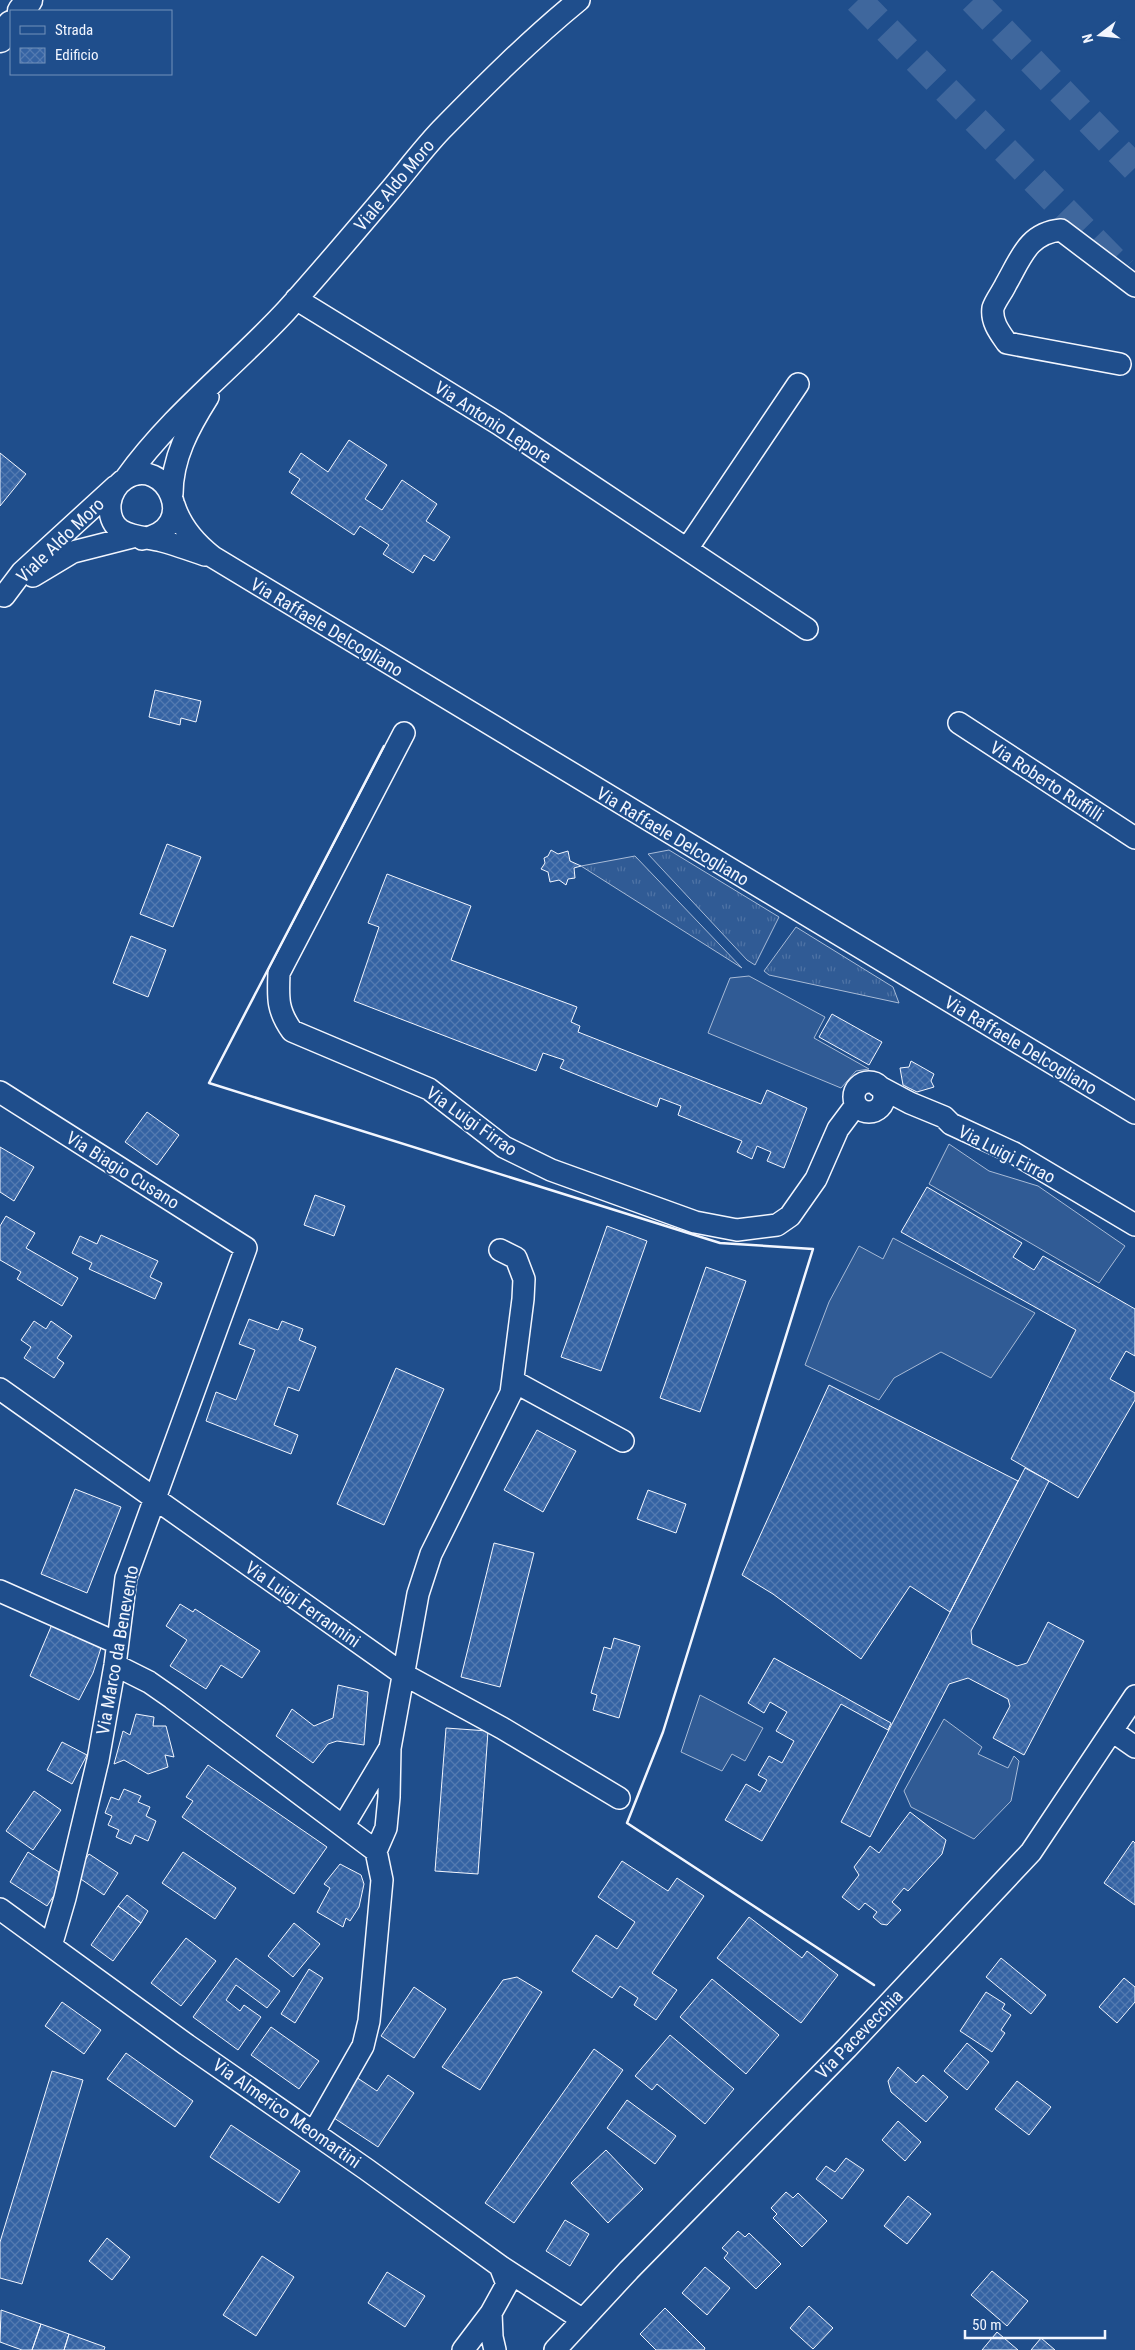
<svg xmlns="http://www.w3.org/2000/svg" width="1135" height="2350" viewBox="0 0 1135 2350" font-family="'Roboto Condensed',sans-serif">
<defs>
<pattern id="grass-tufts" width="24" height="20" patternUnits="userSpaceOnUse" patternTransform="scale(1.25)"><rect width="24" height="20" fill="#305b95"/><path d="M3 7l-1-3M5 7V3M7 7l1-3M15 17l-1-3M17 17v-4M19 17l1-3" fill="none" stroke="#4e73a5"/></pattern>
<pattern id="building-cross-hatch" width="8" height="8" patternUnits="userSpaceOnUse" patternTransform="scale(1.25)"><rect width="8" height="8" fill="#3563a3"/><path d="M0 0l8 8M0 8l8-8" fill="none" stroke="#537ab1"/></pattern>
</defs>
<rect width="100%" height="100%" fill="#1f4e8c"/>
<path fill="url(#grass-tufts)" stroke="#a8bbd7" d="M669 850 779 917 755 965 747 960 648 854Z
M635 856 742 968 581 866Z
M796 927 893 987 899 1003 769 975 764 971Z"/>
<path fill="#305b95" stroke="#a8bbd7" d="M749 976 825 1017 814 1038 869 1069 856 1071 841 1088 708 1033 730 978Z
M949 1144 989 1171 1038 1186 1125 1246 1099 1283 929 1184Z
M893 1238 1035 1313 991 1378 941 1352 894 1378 879 1400 805 1365 829 1302 859 1246 883 1259Z
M700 1695 763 1728 745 1761 732 1754 722 1771 681 1752Z
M944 1719 982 1747 978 1754 1008 1768 1014 1756 1019 1761 1011 1801 974 1839 911 1807 904 1791Z"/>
<path fill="url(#building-cross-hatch)" stroke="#f2f6ff" d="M349 440 387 465 365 499 382 510 402 480 437 504 426 521 450 537 434 561 424 555 413 573 383 554 389 545 360 526 354 535 291 493 300 479 289 472 301 453 328 472Z
M0 453 26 474 0 506Z
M155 690 201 701 196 722 181 718 180 725 149 717Z
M167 844 201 857 173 927 140 914Z
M551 850 558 854 568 851 570 861 581 866 574 868 575 878 568 879 566 885 559 880 550 882 548 872 541 869 545 863 544 858 548 856Z
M387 874 471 906 451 960 577 1007 571 1022 580 1026 578 1032 761 1104 767 1090 807 1108 784 1168 767 1161 771 1152 757 1146 752 1159 737 1152 742 1141 678 1115 681 1106 660 1098 657 1107 560 1068 564 1060 543 1053 536 1071 354 1001 379 927 368 923Z
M131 936 166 950 148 997 113 983Z
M832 1014 882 1042 869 1065 819 1037Z
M911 1061 934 1074 931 1081 934 1087 917 1092 903 1085 900 1068 909 1067Z
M147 1112 179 1135 157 1165 125 1142Z
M0 1147 34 1167 14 1201 0 1192Z
M927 1187 1022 1243 1013 1257 1034 1270 1043 1256 1135 1309V1356L1126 1351 1110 1379 1135 1393V1400L1078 1498 1011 1459 1076 1330 901 1232Z
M315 1195 345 1206 334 1236 304 1225Z
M6 1216 35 1233 26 1248 78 1278 62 1306 17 1279 21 1272 0 1260V1226Z
M607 1226 647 1241 601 1371 561 1357Z
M101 1235 158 1261 150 1277 162 1283 155 1299 89 1269 92 1263 72 1253 80 1236 97 1244Z
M706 1267 746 1281 700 1412 660 1398Z
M249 1319 278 1330 282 1321 303 1329 299 1340 316 1347 299 1391 288 1387 274 1425 298 1435 291 1454 206 1421 216 1392 236 1400 255 1350 239 1344Z
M34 1321 46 1329 51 1321 72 1336 57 1358 64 1363 54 1378 24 1358 31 1347 21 1340Z
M396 1368 444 1389 384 1525 337 1504Z
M829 1385 1018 1481 950 1612 910 1586 861 1659 773 1594 742 1575Z
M537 1430 576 1451 543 1512 504 1490Z
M1025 1468 1049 1481 971 1631 972 1644 1017 1666 1027 1663 1048 1622 1084 1641 1024 1755 993 1738 1010 1706 1008 1699 968 1678 949 1684 870 1837 841 1822Z
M75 1489 121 1507 87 1593 41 1574Z
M648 1490 686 1504 676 1533 637 1519Z
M494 1543 534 1553 500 1687 461 1677Z
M180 1604 193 1612 195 1609 260 1651 242 1678 221 1665 206 1689 170 1666 187 1640 166 1626Z
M53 1622 101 1648 93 1673 79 1700 30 1676Z
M614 1638 640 1646 619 1718 593 1710 597 1695 591 1693 604 1647 611 1649Z
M774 1658 891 1723 888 1730 841 1704 762 1841 725 1820 746 1784 760 1792 767 1780 758 1775 769 1756 782 1763 794 1741 776 1731 787 1712 770 1702 764 1713 748 1703Z
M338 1685 368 1692 364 1745 337 1741 328 1744 313 1763 276 1736 292 1709 314 1726 333 1718Z
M136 1714 154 1717 153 1726H166L174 1757 165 1755 168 1767 148 1774 124 1760 114 1764 123 1731 130 1735Z
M446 1728 488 1731 478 1874 435 1871Z
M62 1742 87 1755 72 1784 47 1770Z
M208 1765 327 1847 294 1894 182 1817 193 1801 186 1797Z
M124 1789 141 1796 138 1802 150 1807 146 1816 156 1821 148 1841 135 1835 131 1844 116 1837 119 1830 108 1825 112 1816 105 1813 111 1797 119 1800Z
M34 1791 61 1810 33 1850 6 1831Z
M910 1812 946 1840 942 1854 908 1891 904 1888 892 1902 901 1910 887 1925 881 1924 873 1917 877 1912 865 1903 859 1910 842 1897 859 1875 854 1867 870 1846 879 1853Z
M1133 1841 1135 1843V1905L1104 1883Z
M28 1852 59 1872 55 1894 47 1906 10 1882Z
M183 1852 236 1888 215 1919 162 1883Z
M89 1854 118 1873 104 1895 75 1875Z
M622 1861 668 1891 677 1878 704 1896 652 1973 677 1990 656 2020 634 2005 638 1998 620 1986 612 1998 572 1971 596 1935 617 1949 635 1922 598 1897Z
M340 1864 361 1875 364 1884 359 1907 350 1921 346 1918 343 1927 317 1912 330 1888 324 1884Z
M127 1895 148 1911 141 1923 118 1906Z
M118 1906 141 1923 113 1961 91 1945Z
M749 1917 802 1958 807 1951 838 1975 801 2023 717 1958Z
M294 1923 320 1944 293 1977 268 1956Z
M186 1938 216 1961 181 2006 151 1983Z
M236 1958 280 1991 267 2008 236 1985 226 2000 240 2011 244 2005 261 2017 238 2050 193 2017Z
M1001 1958 1046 1995 1031 2014 986 1977Z
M309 1969 323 1978 295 2023 281 2014Z
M517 1977 542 1992 480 2090 442 2067 503 1980Z
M1124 1978 1135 1987V2002L1117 2023 1099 2007Z
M712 1979 779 2035 746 2074 680 2017Z
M414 1987 446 2009 414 2058 381 2036Z
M986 1992 1005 2004 1002 2009 1011 2015 1001 2030 1005 2033 992 2052 960 2031Z
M62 2002 101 2030 84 2054 45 2026Z
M271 2027 319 2061 299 2089 251 2055Z
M670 2035 734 2089 705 2124 657 2084 652 2090 635 2076Z
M967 2043 989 2062 967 2090 944 2071Z
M594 2049 623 2070 514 2223 485 2203Z
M126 2053 193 2101 175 2127 107 2079Z
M898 2067 916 2083 923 2075 948 2097 926 2122 891 2092 888 2081Z
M52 2071 83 2080 22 2284 0 2278V2242Z
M388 2075 414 2093 378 2147 331 2116 356 2077 377 2091Z
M1017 2081 1051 2107 1029 2135 995 2109Z
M627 2100 676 2136 655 2164 607 2128Z
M898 2121 921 2142 905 2161 882 2140Z
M231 2125 300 2171 279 2203 210 2157Z
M606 2150 643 2189 608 2223 571 2183Z
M846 2158 864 2170 842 2199 816 2179 826 2166 835 2172Z
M786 2192 793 2198 798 2193 827 2221 802 2247 773 2218 777 2214 771 2208Z
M908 2196 931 2214 907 2244 884 2226Z
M565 2220 589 2234 570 2266 546 2251Z
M738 2231 745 2237 749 2233 781 2264 756 2289 724 2258 728 2253 722 2248Z
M107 2238 130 2257 112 2280 89 2261Z
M262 2256 294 2277 256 2336 223 2315Z
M705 2267 730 2288 707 2315 682 2293Z
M992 2271 1028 2301 1007 2326 971 2295Z
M387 2272 425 2296 405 2327 368 2303Z
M809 2306 833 2328 813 2349 790 2328Z
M665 2308 705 2348 704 2350H656L640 2334Z
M1 2310 41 2324 32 2350H22L0 2342Z
M41 2324 69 2334 64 2350H32Z
M997 2332 1018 2350H982Z
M69 2334 105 2347 104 2350H64Z
M1041 2338 1055 2350H1031Z"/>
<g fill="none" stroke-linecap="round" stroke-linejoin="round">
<path stroke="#3f679d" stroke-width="28" stroke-dasharray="28 14" stroke-linecap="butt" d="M858 0 1123 270
M973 0 1135 168"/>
<defs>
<path id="minor" d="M296 299 499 424 807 629
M1120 364 1007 343C1000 333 991 322 993 308 995 301 1003 291 1006 284 1021 258 1028 233 1061 230L1135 286
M126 478C172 414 233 368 286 311 320 273 354 233 387 194 405 173 422 150 441 130 485 85 530 40 579 0
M172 494C172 458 189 427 208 397
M174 505C181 527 195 543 213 557L1135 1113
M142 539C202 529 165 453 125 479 117 484 111 494 110 504 108 539 140 535 162 541 177 545 191 550 205 555
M687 549 798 384
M33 576 73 552 132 537
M4 596 22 572 116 486
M959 723 1135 838
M404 733 279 973C278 998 277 1010 292 1031L429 1089 504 1147 551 1170 695 1222 737 1230 777 1225 790 1216 816 1179 838 1129 856 1105
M854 1097a15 15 0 1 1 30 0a15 15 0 1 1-30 0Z
M878 1086 910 1103 944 1117 951 1124 1014 1153 1135 1225
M0 1092 246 1248 126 1578 115 1665 98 1760 65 1898 51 1946
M513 1381 623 1441
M0 1389 403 1674 502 1728 619 1798
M0 1591 117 1643
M115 1665 149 1682 172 1698 376 1851 382 1880 369 2021 363 2046 314 2132
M1112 1731 1135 1747
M344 1825 390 1748
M376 1851 386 1828 389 1797 390 1748 418 1594 431 1554 511 1393 523 1299 524 1279 516 1258 500 1250
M0 1909 187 2045 366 2169 500 2266 507 2284 491 2313 463 2350
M500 2266 583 2320
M491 2313 492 2337 495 2350
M555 2350 629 2270 847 2048 1031 1852 1135 1696"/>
<path id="major" d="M21 11 29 0
M0 39 11 24"/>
</defs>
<use href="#minor" stroke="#f2f6ff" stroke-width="24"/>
<use href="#major" stroke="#f2f6ff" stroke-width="29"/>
<use href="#minor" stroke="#1f4e8c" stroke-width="21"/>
<use href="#major" stroke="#1f4e8c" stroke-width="26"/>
<path stroke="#f2f6ff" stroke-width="2.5" d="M384 746 209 1083 720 1243 813 1249 663 1732 627 1823 874 1985"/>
</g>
<g text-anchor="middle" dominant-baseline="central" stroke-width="4" stroke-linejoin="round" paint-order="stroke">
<g font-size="18" fill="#f2f6ff" stroke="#1f4e8c">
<text transform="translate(394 185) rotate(-50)">Viale Aldo Moro</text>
<text transform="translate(493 422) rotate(33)">Via Antonio Lepore</text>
<text transform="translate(60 540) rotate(-44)">Viale Aldo Moro</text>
<text transform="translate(327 627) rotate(31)">Via Raffaele Delcogliano</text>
<text transform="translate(1047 781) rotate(33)">Via Roberto Ruffilli</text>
<text transform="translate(673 836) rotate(31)">Via Raffaele Delcogliano</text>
<text transform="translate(1021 1045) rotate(31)">Via Raffaele Delcogliano</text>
<text transform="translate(472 1121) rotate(35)">Via Luigi Firrao</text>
<text transform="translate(1007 1154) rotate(27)">Via Luigi Firrao</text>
<text transform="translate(123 1170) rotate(32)">Via Biagio Cusano</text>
<text transform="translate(303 1604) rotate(35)">Via Luigi Ferrannini</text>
<text transform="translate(117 1650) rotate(-80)">Via Marco da Benevento</text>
<text transform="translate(859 2034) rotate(-46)">Via Pacevecchia</text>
<text transform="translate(287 2113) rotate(35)">Via Almerico Meomartini</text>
</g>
</g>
<rect x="10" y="10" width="162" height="65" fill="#1f4e8c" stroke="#7391ba"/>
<rect x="20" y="26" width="25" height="8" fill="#1f4e8c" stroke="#7391ba"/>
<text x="55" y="35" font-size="15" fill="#f2f6ff">Strada</text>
<rect x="20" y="48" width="25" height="15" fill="url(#building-cross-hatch)" stroke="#7391ba"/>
<text x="55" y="60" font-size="15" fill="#f2f6ff">Edificio</text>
<g transform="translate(1100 35) rotate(254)" stroke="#1f4e8c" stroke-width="4" paint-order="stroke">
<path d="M0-4L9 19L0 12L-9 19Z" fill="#f2f6ff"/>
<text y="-8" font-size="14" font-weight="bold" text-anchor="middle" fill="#f2f6ff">N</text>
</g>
<path d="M965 2330v8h140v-8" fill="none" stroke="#f2f6ff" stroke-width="2.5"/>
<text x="972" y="2330" font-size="15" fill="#f2f6ff" stroke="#1f4e8c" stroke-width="4" paint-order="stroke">50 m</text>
</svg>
